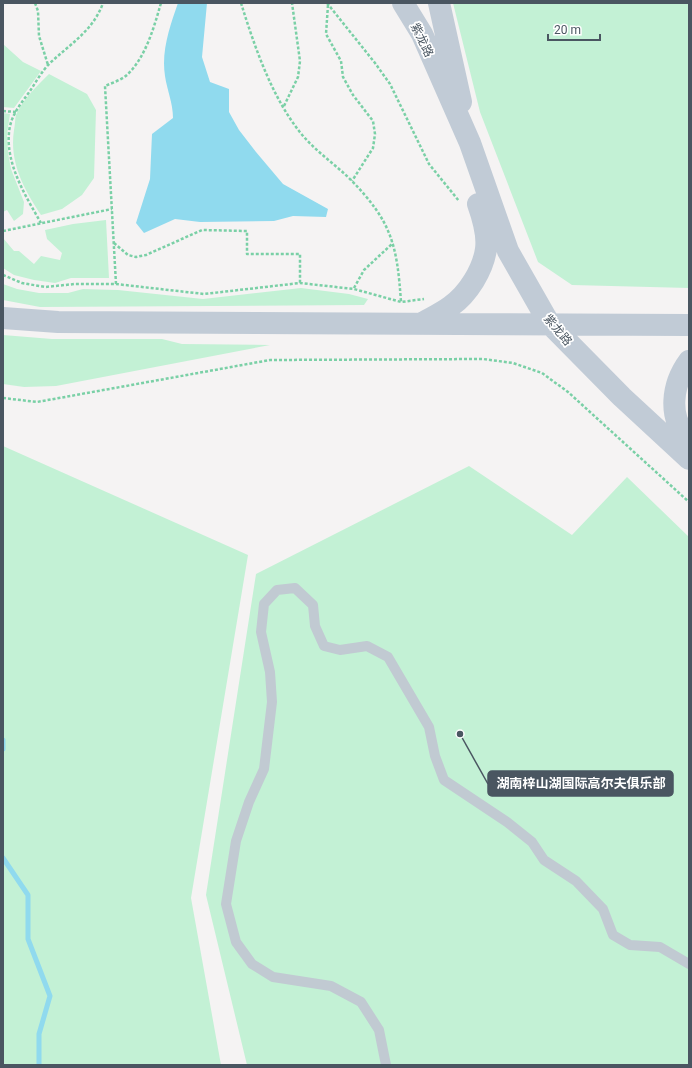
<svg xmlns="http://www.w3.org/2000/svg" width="692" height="1068" viewBox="0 0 692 1068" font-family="Roboto,'Noto Sans SC',sans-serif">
<rect width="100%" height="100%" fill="#f5f3f3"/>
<path fill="#c3f1d5" d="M453 3H689V288L572 285 538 262 480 112Z
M3 44 23 62 41 71 14 108 3 107Z
M49 74 87 94 96 110 94 178 82 195 62 209 41 215C24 189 9 163 14 130 15 125 15 119 16 115 23 99 37 86 49 74Z
M3 113 10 114 7 134 8 153 11 169 24 202 23 214 14 221 7 210 3 212Z
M106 220 109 278H71L55 283 34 280 14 275 3 268V238L14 251H19L34 264 41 256 60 260 62 253 47 239 45 230 73 224Z
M3 284 17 289 39 293H68L83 289 118 290 203 299 301 288 349 294 368 299 364 305 40 307 3 300Z
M3 335 52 339H162L182 344 270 345 56 386 24 387 3 384Z
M3 446 248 555 191 898 221 1065H3Z
M469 466 572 535 627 477 689 537V1065H247L206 895 256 574Z"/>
<path fill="#90daee" d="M178 3H207L202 57 210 82 229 89V112L239 130 256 152 283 184 328 209 326 217 293 216 274 221 200 222 175 219 144 233 136 223 150 179 152 134 173 118C173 103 167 90 165 76 161 51 170 26 178 3Z"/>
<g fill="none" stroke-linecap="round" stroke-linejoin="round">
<path stroke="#90daee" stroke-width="5" d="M3 740V749
M3 858 28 895V939L50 996 39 1034V1065"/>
<path stroke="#7ad0a6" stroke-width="2.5" stroke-dasharray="3 2" stroke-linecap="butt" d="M35 3 38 11 39 36 48 65
M241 3C255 48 273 101 304 137 318 153 336 165 351 180 392 222 397 245 401 302
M327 3 375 63 390 84 429 164 459 201
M328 5 326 34 341 61 343 77 353 95 373 121 375 134 373 148 352 181
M284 106 298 77 300 61 292 3
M3 111 16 112
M41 223C25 195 3 160 10 126 13 113 22 102 30 91 36 82 42 71 49 64 70 44 93 31 103 3
M3 231 112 209
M114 243 128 255 136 257 146 255 202 230 247 231V254H300V283
M3 275 22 283 45 287 75 284H116L204 294 300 283 354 289 401 302 424 299
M116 284 105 86C112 83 121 80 127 75 146 57 154 27 161 3
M354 288 364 270 393 243
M3 398 37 402 270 360 483 359 513 363 542 373 568 392 689 502"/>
<path stroke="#c1cad2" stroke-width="10" d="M386 1065 379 1030 361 1002 331 986 273 977 252 964 236 942 226 904 236 841 249 802 264 769 272 702 270 672 261 632 264 604 277 590 295 588 313 605 315 626 324 646 340 650 367 646 388 657 429 727 435 756 444 780 507 822 532 842 544 860 576 881 603 909 613 935 630 945 660 947 689 964"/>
<path stroke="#c1cbd6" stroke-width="22" d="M403 3 422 34 470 143 508 251 549 323 622 397 689 459
M439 3 461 102
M3 318 58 322 689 325
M424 322C433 317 443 312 451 306 468 294 483 270 486 249 488 234 483 218 478 204
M689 361C672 384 667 418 689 439"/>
</g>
<g text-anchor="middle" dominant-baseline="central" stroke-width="3.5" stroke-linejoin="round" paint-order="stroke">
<g font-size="12" fill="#4a5661" stroke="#fff">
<text transform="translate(422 40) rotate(64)">紫龙路</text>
<text transform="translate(558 330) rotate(50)">紫龙路</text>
</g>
</g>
<path fill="none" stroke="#4a5661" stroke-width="1.5" d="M460 734L488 784"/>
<circle fill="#4a5661" stroke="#fff" stroke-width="1.5" cx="460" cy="734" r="4"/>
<rect fill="#4a5661" stroke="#4a5661" stroke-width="1.5" x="488" y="771" width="185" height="25" rx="4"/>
<g font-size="13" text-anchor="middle" font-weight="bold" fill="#fff">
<text x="581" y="788">湖南梓山湖国际高尔夫俱乐部</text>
</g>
<rect width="692" height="1068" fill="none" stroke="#4a5661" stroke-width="8"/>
<path d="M548 34v6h52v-6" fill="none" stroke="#4a5661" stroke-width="2"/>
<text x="554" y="34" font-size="12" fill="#4a5661" stroke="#ffffff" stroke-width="3" paint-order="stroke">20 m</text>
</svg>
